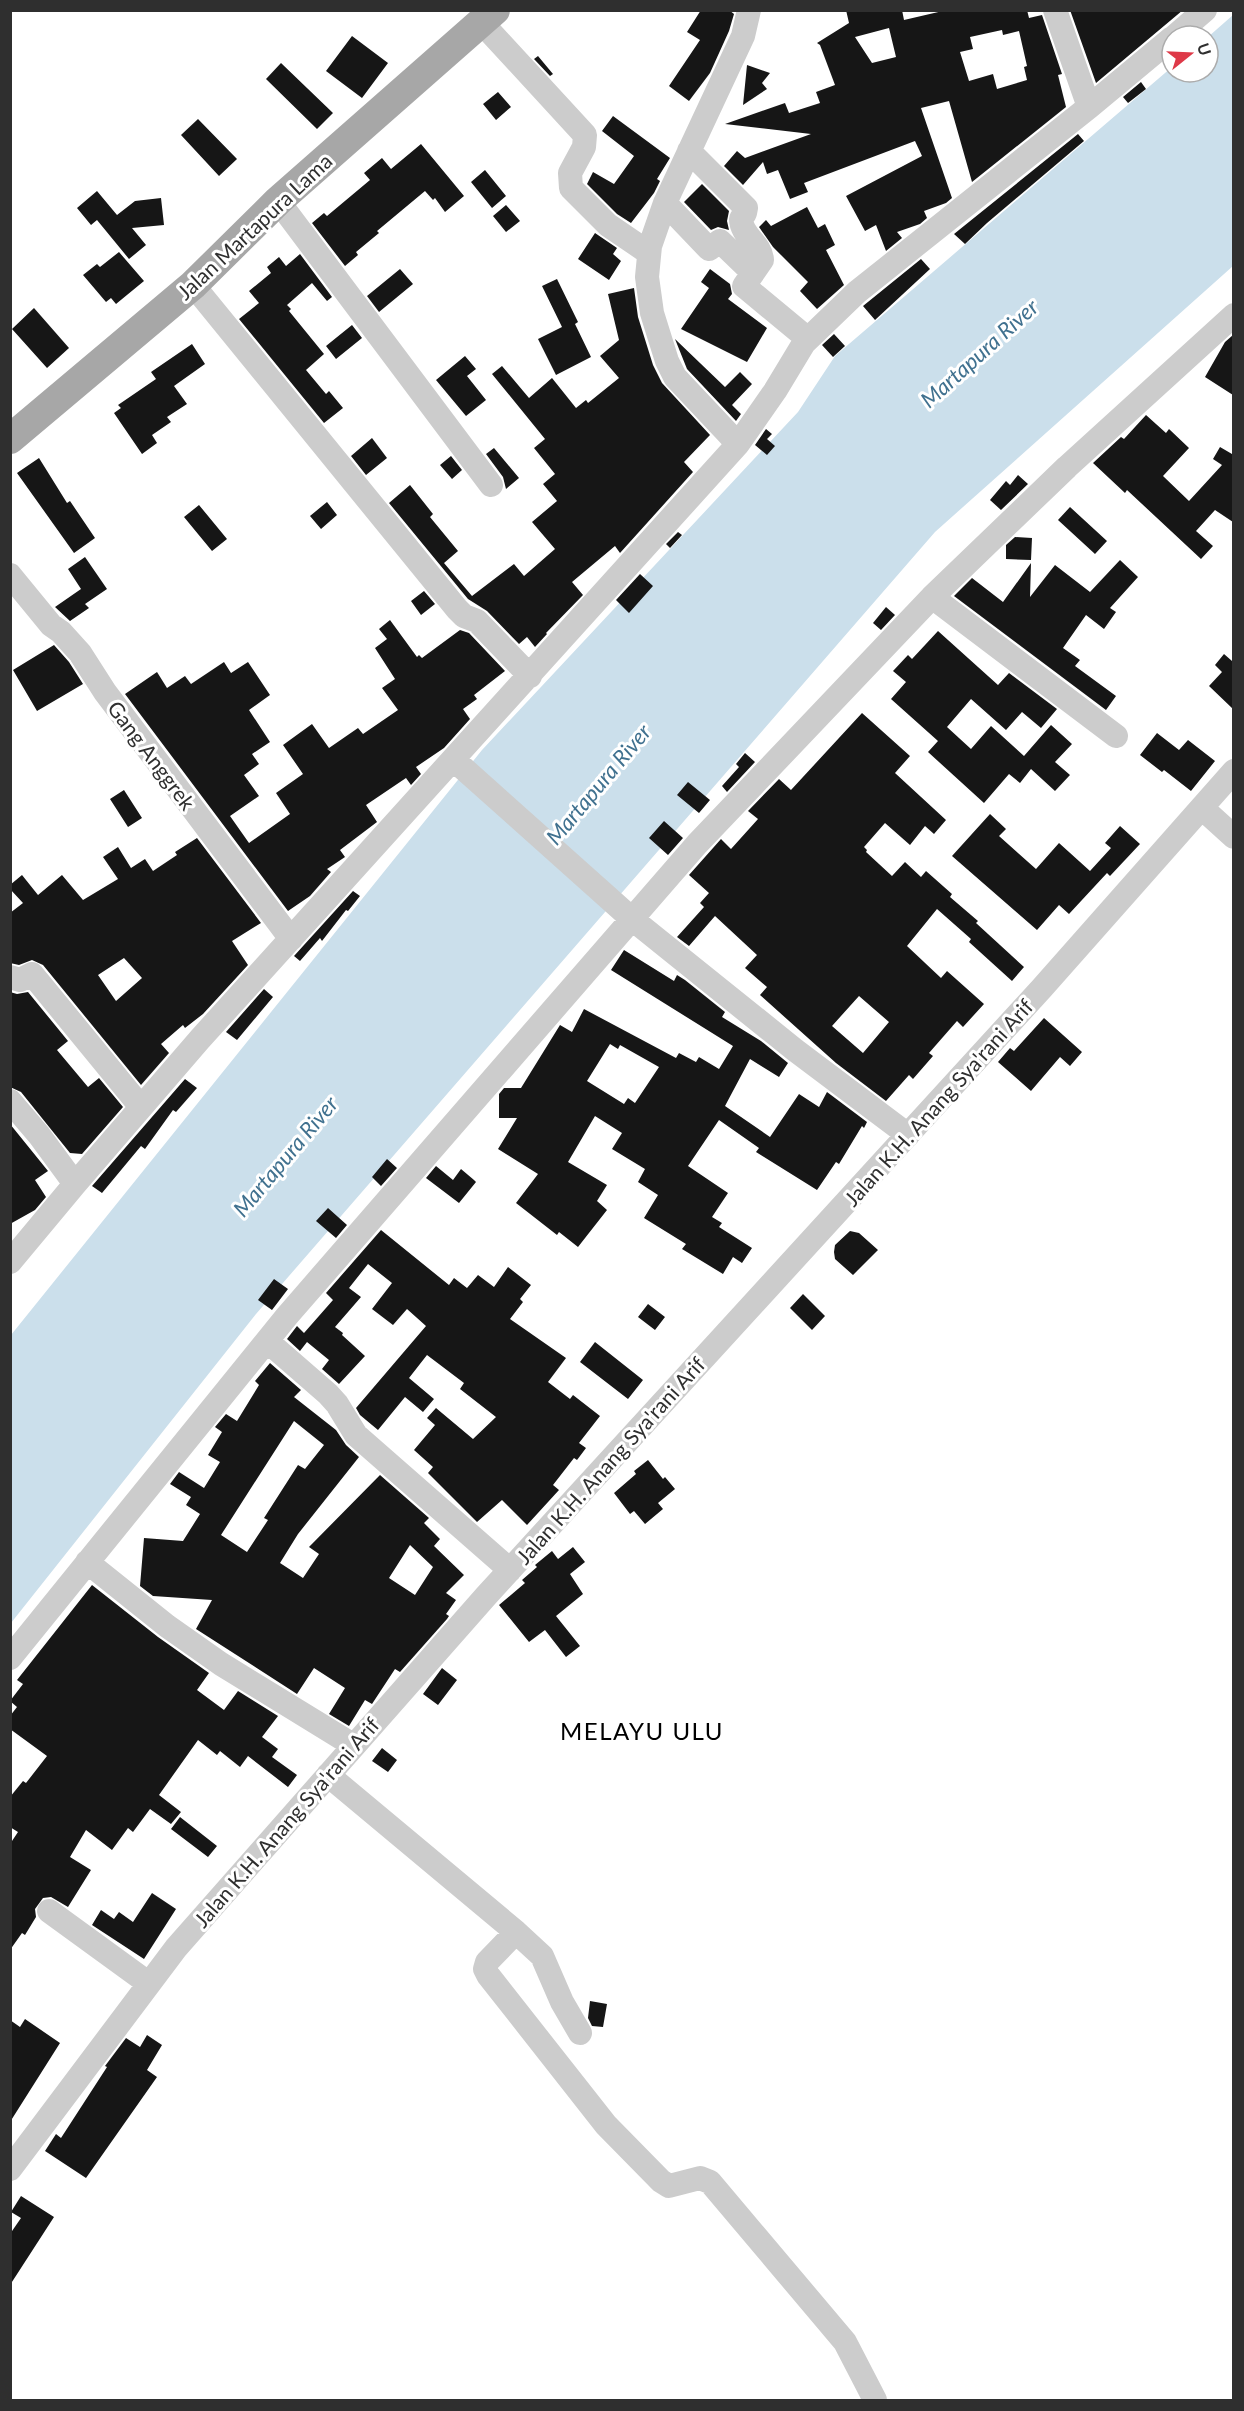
<svg xmlns="http://www.w3.org/2000/svg" width="1244" height="2411" viewBox="0 0 1244 2411" font-family="Lato,sans-serif">
<rect width="100%" height="100%" fill="#fff"/>
<path fill="#cbdfeb" d="M1233 15V266L935 532 256 1314 11 1623V1335L482 750 798 412 835 356 1172 67V72H1208V37Z"/>
<path fill="#161616" fill-rule="evenodd" d="M701 10H729L734 14 729 31 710 73 689 101 669 86 700 40 687 32Z
M846 10H902L904 20 947 10H1027L1029 18 1042 15 1062 74 1058 75 1066 107 972 182 949 101 921 108 952 198 946 203 924 211 927 218 920 224 897 232 902 238 886 251 876 225 865 231 846 196 922 156 915 141 804 183 808 192 790 199 778 170 767 174 763 162 743 185 724 166 737 151 745 158 811 134 725 124 785 103 789 113 820 103 816 92 835 85 820 45 817 43 849 23ZM889 28 896 57 872 63 855 37ZM1002 30 1003 35 1019 31 1027 66 1024 67 1027 80 997 89 993 74 969 81 960 52 973 49 970 37Z
M1070 10H1183L1096 83Z
M352 36 388 63 362 98 326 71Z
M538 56 553 74 550 76 534 59Z
M281 63 333 113 317 129 266 79Z
M747 65 770 73 762 83 767 89 743 105Z
M1141 82 1146 89 1128 103 1123 97Z
M498 92 511 107 496 120 483 104Z
M613 116 670 158 657 179 660 181 654 193 631 223 617 214 587 184 593 172 614 184 634 156 602 131Z
M198 119 237 159 219 176 181 135Z
M1078 134 1084 141 987 223 965 244 954 234Z
M421 144 464 196 445 212 435 198 433 200 425 191 377 231 379 233 356 252 358 255 345 266 312 223 324 213 327 216 370 180 364 173 382 158 391 169Z
M485 170 506 196 492 208 471 182Z
M702 184 729 211 727 221 729 230 718 227 711 230 684 202Z
M97 191 117 215 135 201 161 198 164 225 132 228 146 245 129 259 97 220 91 225 77 208Z
M506 205 520 221 506 232 493 216Z
M807 207 818 228 825 224 835 245 826 250 844 285 817 309 800 291 808 282 773 247 759 227 766 220 771 226Z
M595 233 617 248 613 254 621 261 609 280 578 259Z
M119 252 144 281 116 304 111 298 106 302 83 275 97 264 100 267Z
M300 254 332 297 327 301 312 283 287 305 291 309 289 311 324 354 306 370 326 394 329 391 343 408 324 423 239 319 259 303 249 291 271 273 267 267 279 257 286 266Z
M921 259 930 269 875 320 863 306Z
M400 269 413 284 379 312 367 296Z
M710 269 730 284 732 294 728 299 767 328 747 362 681 329 709 288 701 282Z
M557 279 578 322 575 324 591 357 556 375 538 339 562 327 542 286Z
M634 288 638 317 653 365 662 383 710 435 684 462 693 472 620 553 615 546 572 582 583 595 546 633 547 634 535 647 527 637 519 644 487 611 468 599 389 503 410 485 433 514 430 517 458 551 444 563 472 596 514 564 524 576 555 549 532 522 557 501 543 484 555 474 534 448 545 439 492 374 502 366 529 398 552 378 576 408 586 400 588 403 619 378 600 356 619 340 608 294Z
M34 308 69 348 47 368 12 329Z
M352 325 362 338 336 359 326 346Z
M834 334 845 346 833 357 822 345Z
M1233 335V395L1205 377 1225 342Z
M675 339 725 387 740 372 752 384 732 405 741 414 736 421 687 369Z
M192 344 205 364 174 386 187 404 167 417 171 422 152 435 157 443 142 454 114 413 121 408 118 405 156 379 151 372Z
M465 356 476 369 467 376 486 400 466 416 436 380Z
M1146 415 1166 433 1169 429 1189 448 1163 476 1189 501 1222 465 1213 459 1220 447 1232 454 1233 452V522L1215 510 1196 531 1213 546 1201 559 1127 490 1125 493 1093 463 1121 437 1124 439Z
M766 429 772 434 767 439 775 446 767 455 755 445Z
M372 438 387 458 366 475 351 456Z
M494 448 519 478 506 489 503 477 486 454Z
M451 456 462 470 452 479 440 465Z
M39 458 67 503 70 501 95 538 74 553 17 473Z
M1018 475 1028 484 1001 510 990 500 1006 481 1010 485Z
M327 502 337 515 321 529 310 516Z
M199 505 227 539 212 551 184 517Z
M1070 507 1107 541 1095 554 1058 520Z
M678 532 682 535 670 548 666 544Z
M1015 537 1032 538 1031 560 1006 559V545Z
M85 557 107 589 85 604 89 608 70 621 55 607 81 589 68 569Z
M1120 560 1138 577 1110 608 1116 612 1104 629 1086 615 1063 648 1080 660 1075 666 1116 696 1106 710 954 596 972 578 1003 602 1031 563 1030 597 1055 565 1090 592Z
M640 574 653 586 629 613 616 600Z
M424 591 435 604 421 615 411 601Z
M886 607 895 615 881 630 873 623Z
M390 620 417 657 419 655 422 658 460 630 469 633 505 671 474 695 477 699 463 709 470 719 444 748 416 767 421 774 411 785 406 778 366 805 377 822 340 850 345 857 327 869 331 872 310 896 288 911 125 694 157 672 167 688 185 676 191 684 224 662 231 673 248 662 270 695 249 710 270 742 252 754 259 764 244 775 259 796 230 816 249 843 290 814 276 793 303 774 283 745 312 724 329 748 358 728 363 734 398 710 382 688 395 679 375 648 387 639 379 629Z
M938 631 998 685 1009 673 1057 709 1041 728 1022 712 1006 730 971 699 947 727 971 749 991 726 1024 756 1051 725 1072 744 1055 762 1070 775 1055 791 1031 769 1020 783 1009 774 984 803 928 752 938 741 891 699 906 682 893 671 908 655 912 659Z
M54 645 69 662 83 684 37 711 13 670Z
M1224 654 1232 661 1233 660V709L1209 686 1222 672 1215 665Z
M862 713 910 756 895 773 946 820 934 834 925 826 910 845 885 823 864 847 867 850 866 852 892 876 905 862 921 877 926 871 952 894 950 897 978 921 976 923 1024 967 1012 981 969 942 971 939 937 909 907 946 941 978 947 971 984 1004 963 1027 957 1021 929 1053 933 1056 913 1079 909 1075 886 1101 836 1063 760 995 767 987 745 968 757 955 715 916 689 946 677 937 704 907 700 903 709 893 689 875 721 839 731 849 758 819 748 811 779 779 791 790ZM859 996 889 1022 863 1053 832 1026Z
M1157 733 1179 750 1188 740 1215 761 1191 791 1164 770 1162 772 1140 755Z
M745 753 755 762 727 792 722 786 739 767 736 764Z
M688 782 710 800 699 813 677 795Z
M124 790 142 818 128 827 110 799Z
M990 814 1006 829 999 836 1036 869 1059 843 1090 871 1111 848 1105 843 1120 826 1140 844 1110 876 1107 873 1069 914 1059 905 1037 930 952 856Z
M664 821 683 838 668 855 649 838Z
M197 838 261 923 232 941 248 965 203 1014 185 1028 183 1025 161 1044 169 1053 141 1085 43 965 32 960 19 965 10 963V913L23 903 10 889V885L22 875 38 895 62 875 83 900 118 879 103 857 118 847 131 868 145 859 153 871 177 855 175 852ZM124 958 142 978 116 1001 98 975Z
M353 891 360 896 348 911 346 910 322 941 320 938 300 961 294 956Z
M624 950 674 981 677 975 685 980 725 1012 722 1017 761 1041 788 1063 779 1077 750 1059 725 1106 770 1137 799 1094 819 1107 827 1092 867 1122 864 1128 862 1126 839 1164 836 1162 817 1190 756 1152 759 1148 719 1120 688 1166 728 1193 712 1217 722 1223 719 1227 752 1248 742 1263 733 1257 723 1274 682 1249 686 1244 644 1218 658 1195 638 1182 645 1169 612 1149 622 1133 595 1116 568 1162 607 1185 597 1201 607 1210 578 1247 559 1232 557 1235 516 1203 538 1174 498 1149 517 1118H499V1094L504 1088H521L560 1025 572 1032 584 1009 676 1058 679 1053 696 1062 699 1057 719 1069 733 1046 611 970ZM610 1044 618 1049 620 1045 659 1067 635 1103 628 1098 624 1104 587 1081Z
M264 989 273 997 237 1040 226 1032Z
M10 992 17 994 28 992 68 1041 57 1050 88 1087 99 1078 123 1107 82 1154 70 1153 21 1092 10 1087Z
M1044 1018 1082 1052 1070 1066 1060 1057 1031 1091 998 1062 1010 1048 1014 1051Z
M185 1079 197 1088 176 1112 173 1110 145 1149 141 1146 102 1193 92 1186Z
M10 1124 48 1171 35 1180 46 1197 35 1210 10 1224Z
M387 1159 397 1168 381 1186 372 1177Z
M436 1166 453 1180 461 1169 474 1180 476 1182 459 1203 426 1178Z
M328 1208 347 1225 336 1238 316 1221Z
M381 1230 449 1285 454 1278 467 1288 478 1275 494 1287 508 1267 531 1285 520 1299 523 1302 510 1319 566 1358 548 1382 570 1399 573 1395 600 1416 579 1443 586 1448 577 1460 574 1458 553 1485 559 1490 527 1525 502 1500 477 1522 428 1473 433 1467 414 1450 435 1425 427 1418 436 1408 473 1439 496 1417 460 1389 464 1383 427 1355 409 1378 434 1399 423 1412 405 1397 378 1430 360 1415 356 1408 426 1326 407 1309 393 1325 372 1309 392 1283 368 1264 349 1288 361 1297 335 1327 343 1333 342 1335 365 1356 339 1384 322 1369 329 1360 307 1342 300 1351 287 1339 297 1326 304 1333 333 1300 326 1293Z
M850 1231 859 1233 878 1250 853 1275 835 1259 834 1252 835 1245Z
M274 1279 288 1289 272 1310 258 1300Z
M803 1294 825 1316 812 1330 790 1308Z
M648 1304 665 1317 655 1330 638 1317Z
M595 1342 643 1380 628 1399 580 1362Z
M270 1363 301 1390 294 1397 336 1430 346 1445 359 1457 298 1534 280 1563 303 1578 319 1554 309 1547 380 1475 429 1518 424 1523 440 1539 434 1546 464 1575 446 1593 456 1600 446 1614 449 1616 447 1619 400 1672 395 1669 372 1704 365 1700 349 1726 329 1714 345 1688 314 1668 297 1694 196 1629 212 1600 153 1596 140 1586 144 1538 183 1541 200 1514 186 1505 191 1497 170 1484 179 1472 204 1488 220 1462 208 1455 222 1432 215 1427 226 1414 237 1421 259 1385 255 1381ZM294 1421 324 1445 305 1469 298 1465 264 1518 268 1520 247 1552 221 1535ZM410 1545 433 1567 415 1595 389 1578Z
M648 1460 663 1479 665 1477 675 1489 658 1503 663 1509 645 1524 634 1511 630 1514 614 1493 636 1474 634 1471Z
M573 1547 585 1562 570 1574 583 1594 556 1616 580 1646 566 1657 545 1630 529 1642 499 1605 525 1583 522 1580 537 1567 535 1565 552 1551 558 1559Z
M92 1585 158 1637 209 1673 197 1690 224 1710 238 1691 278 1716 262 1737 278 1749 272 1757 297 1775 288 1787 248 1756 240 1767 220 1751 217 1755 198 1740 159 1795 181 1812 171 1824 150 1809 133 1832 128 1828 112 1850 86 1830 70 1857 91 1870 68 1907 51 1897 43 1898 35 1909 36 1917 25 1935 22 1933 10 1950V1844L18 1832 10 1827V1797L23 1781 26 1783 47 1756 10 1729V1716L17 1707 10 1701 23 1684 17 1680Z
M442 1668 457 1680 438 1705 423 1694Z
M382 1748 397 1760 388 1772 372 1761Z
M180 1817 217 1846 208 1857 171 1829Z
M152 1893 176 1909 144 1959 92 1925 101 1910 114 1919 119 1912 133 1922Z
M590 2001 607 2004 603 2027 592 2026 588 2018Z
M25 2019 60 2043 10 2122V2020L20 2027Z
M147 2035 162 2045 147 2070 157 2077 86 2178 45 2151 56 2134 61 2138 107 2067 105 2066 126 2038 140 2047Z
M21 2196 54 2217 10 2285V2234L21 2218 11 2212Z"/>
<g fill="none" stroke-linecap="round" stroke-linejoin="round">
<path stroke="#ccc" stroke-width="24" d="M1055 10 1089 107
M481 22 585 135 584 147 570 173 571 188 608 225 649 253
M1175 36 1205 10
M689 151 746 208 745 213 741 219C741 236 761 243 762 260L744 286 808 339
M278 201 491 485
M665 203 709 249 720 241 752 272
M193 285 457 609 464 616 477 621 530 676
M738 444 675 377 667 361 652 313 647 277 650 246 665 203 743 36 749 10
M10 575 51 625 61 632 80 653 105 692 291 939
M932 597 1116 736
M454 760 632 919 795 1050 908 1135
M1202 808 1234 837
M10 977 20 980 32 974 141 1107
M10 1101 39 1135 75 1184
M10 1262 75 1184 200 1039 738 444 775 391 804 343 857 292 1089 107 1172 38
M267 1341 328 1394 337 1404 356 1435 510 1570
M87 1562 167 1626 221 1664 353 1745
M10 1658 287 1316 697 844 932 597 1067 467 1234 315
M328 1775 516 1932 487 1962 485 1969 488 1975 606 2125 661 2181 669 2186 700 2178 710 2182 845 2342 875 2400
M49 1911 148 1983
M516 1932 542 1956 562 2002 580 2033
M10 2169 176 1948 486 1596 1042 988 1234 771"/>
<path stroke="#a7a7a7" stroke-width="30" d="M10 439 193 285 278 201 495 10"/>
</g>
<g text-anchor="middle" dominant-baseline="central" stroke-width="6" stroke-linejoin="round" paint-order="stroke">
<g font-size="21" fill="#2f2f2f" stroke="#fff">
<text transform="translate(254 226) rotate(-43)">Jalan Martapura Lama</text>
<text transform="translate(152 755) rotate(53)">Gang Anggrek</text>
<text transform="translate(938 1102) rotate(-48)">Jalan K.H. Anang Sya'rani Arif</text>
<text transform="translate(610 1460) rotate(-48)">Jalan K.H. Anang Sya'rani Arif</text>
<text transform="translate(286 1822) rotate(-49)">Jalan K.H. Anang Sya'rani Arif</text>
</g>
<g font-size="22" font-style="italic" fill="#40718f" stroke="#fff">
<text transform="translate(979 353) rotate(-42)">Martapura River</text>
<text transform="translate(598 784) rotate(-50)">Martapura River</text>
<text transform="translate(285 1156) rotate(-50)">Martapura River</text>
</g>
<g font-size="24" letter-spacing="1.5" fill="#000" stroke="#fff">
<text x="642" y="1730">MELAYU ULU</text>
</g>
</g>
<rect width="1244" height="2411" fill="none" stroke="#2f2f2f" stroke-width="24"/>
<g transform="translate(1190 54) rotate(72)"><circle r="28" fill="#ffffff" stroke="#acacac" stroke-width="1.5"/>
<path d="M0-4.5L10 22L0 15L-10 22Z" fill="#de3948"/>
<text y="-9" font-size="16" font-weight="bold" text-anchor="middle" fill="#2f2f2f">U</text>
</g>
</svg>
